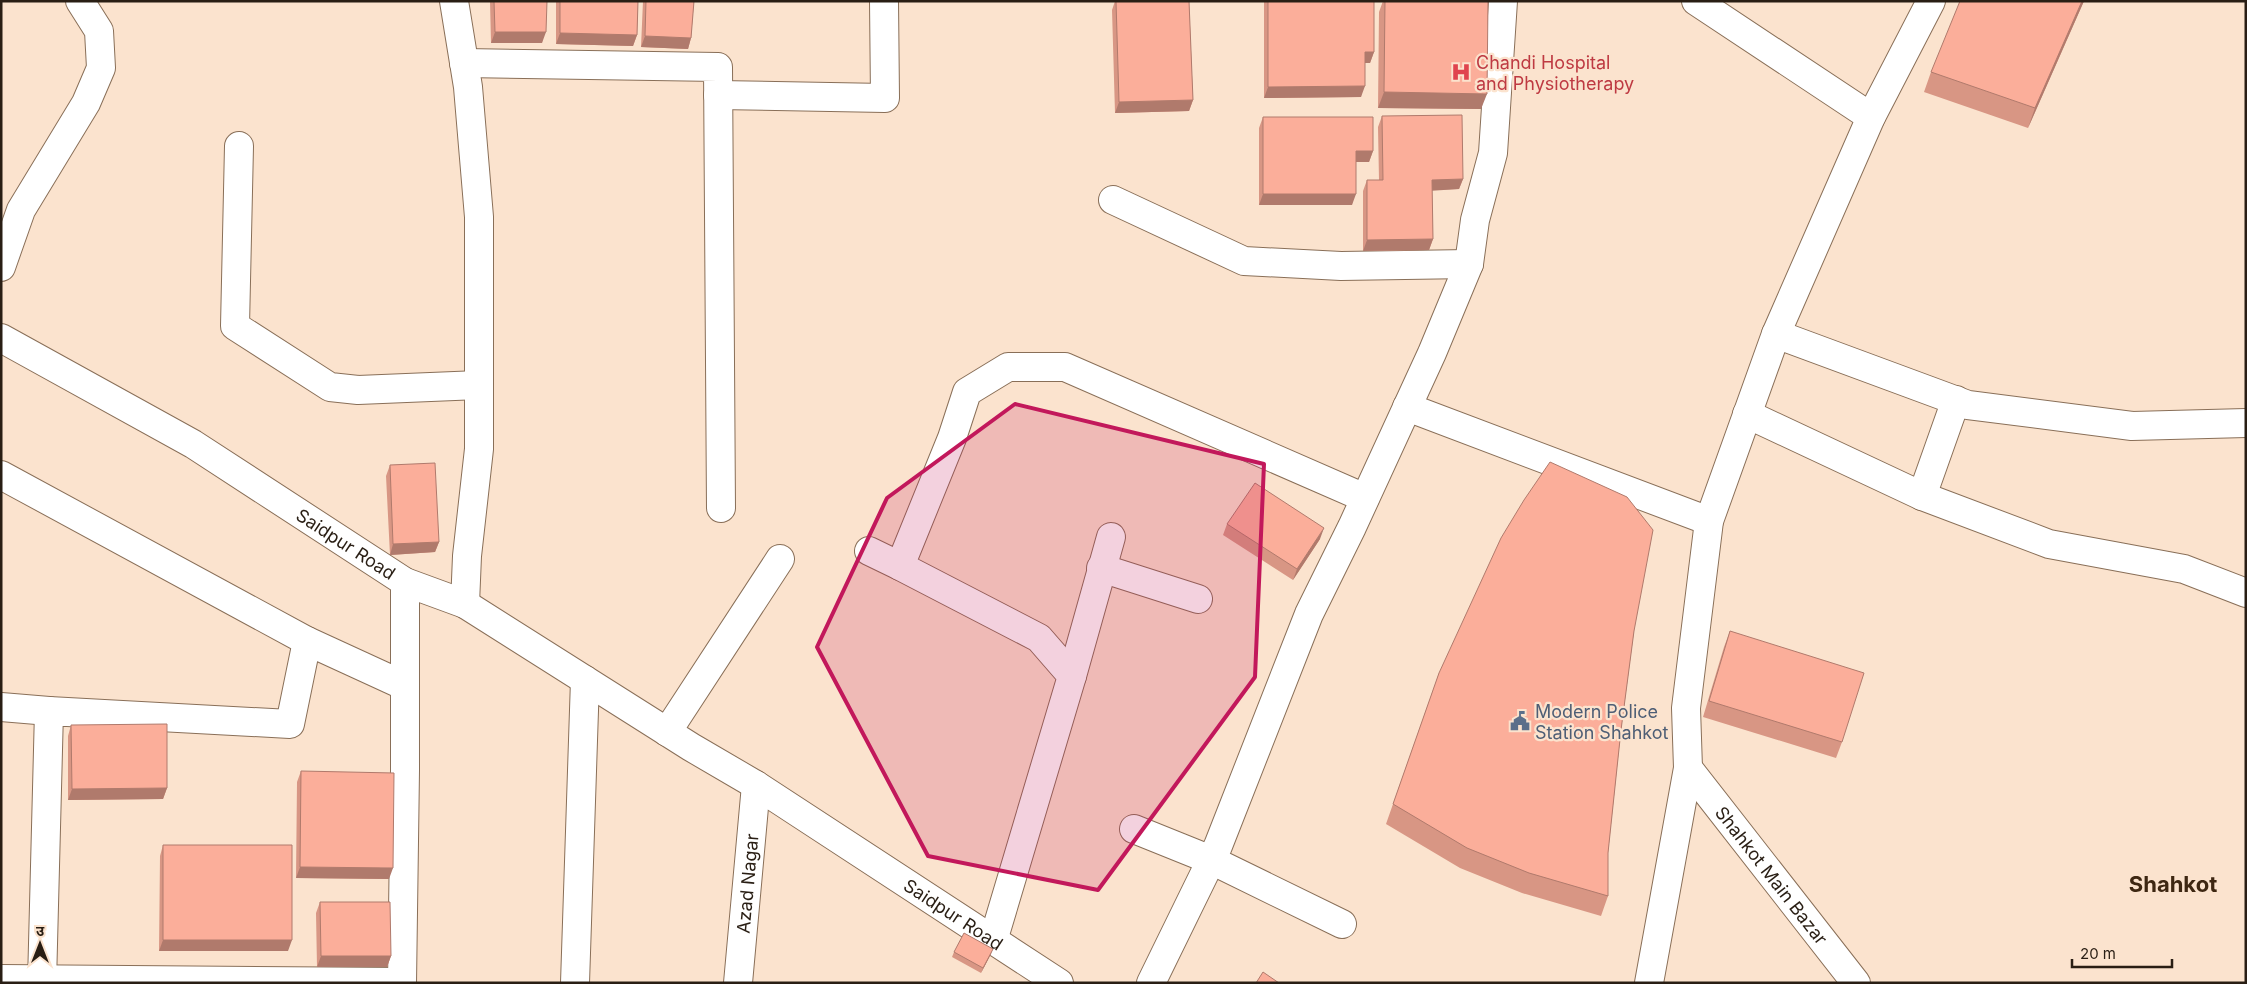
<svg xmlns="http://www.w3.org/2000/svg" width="2247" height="984" viewBox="0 0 2247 984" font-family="Inter,'Noto Sans Devanagari',sans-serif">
<rect width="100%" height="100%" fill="#fbe3ce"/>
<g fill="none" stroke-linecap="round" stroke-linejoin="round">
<defs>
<g id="minor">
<path d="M454 1 468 87 479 217V449L467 556 465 604"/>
<path d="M1696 1 1871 117"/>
<path d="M464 63 718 67 721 508"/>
<path d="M718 95 885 98 884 1"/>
<path d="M239 146 235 326 330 387 358 390 479 385"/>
<path d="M1113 200 1244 261 1341 266 1469 264"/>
<path d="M1 267 21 210 86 103 101 68 99 31 80 1"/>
<path d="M1776 334 1968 405 2132 426 2246 423"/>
<path id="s1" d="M1 338 193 444 405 582 465 604 691 747 756 785 1059 983"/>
<path d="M1407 407 1709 521"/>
<path d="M1747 414 1922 496 2049 544 2184 569 2246 593"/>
<path d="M1 475 307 641"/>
<path d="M1922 496 1956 400"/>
<path d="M869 551 900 566"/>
<path d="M1101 568 1198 599"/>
<path d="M1072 676 1111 537"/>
<path d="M1 707 49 711"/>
<path d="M667 732 780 559"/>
<path id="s2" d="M1688 768 1856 983"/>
<path d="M1134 829 1211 860 1342 924"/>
<path d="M993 941 1072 676 1039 638 900 566 952 438 967 392 1008 367H1065L1365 498"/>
<path d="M1 979 402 982"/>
<path d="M42 983 49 711 290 724 307 641 405 686"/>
<path d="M402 983 405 770V582"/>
<path d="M575 983 585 680"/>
<path id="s3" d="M738 983 756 785"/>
<path d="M1151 983 1218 846 1309 614 1352 527 1432 353 1469 264 1475 220 1493 153 1503 1"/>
<path d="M1649 983 1688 768 1686 708 1709 521 1776 334 1871 117 1931 1"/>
</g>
</defs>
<use href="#minor" stroke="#896f58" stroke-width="30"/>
<use href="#minor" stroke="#fff" stroke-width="28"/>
</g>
<path fill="#d89684" d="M490 1H547L542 43H491Z
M556 1H638L637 35 633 46 556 44Z
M643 1H694L691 38 688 49 641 47Z
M1115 1H1189L1193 100 1189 111 1115 113 1112 10Z
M1264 1H1374V52L1370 63H1365L1361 97 1264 98Z
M1383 1H1488L1481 109 1378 108 1379 12Z
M2084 1 2028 128 1924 92 1931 72Z
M1382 116 1463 179 1459 189 1432 190 1433 239 1429 250 1363 251V191L1367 180H1379L1378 127Z
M1263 117 1373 151 1369 162H1356L1352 205H1259V128Z
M390 465 439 542 435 552 390 555 386 476Z
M1227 524 1320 539 1293 580 1223 535Z
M1634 631 1621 730 1608 853V896L1601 916 1522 893 1460 868 1386 824 1439 673Z
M1730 631 1842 742 1836 758 1703 717 1724 647Z
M71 725 167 788 163 799 68 800V736Z
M301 771 389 879 296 878 297 782Z
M163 845 288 951H159L160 856Z
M320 902 391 956 387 967H317L316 913Z
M954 952 991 954 981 973 952 957Z"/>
<path fill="#b07a6c" d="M2082 1H2084L2028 128 2035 108Z
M495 32H546L542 43H491Z
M560 33 637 35 633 46 556 44Z
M645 36 691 38 688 49 641 47Z
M1365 52H1374L1370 63H1361Z
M1365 86 1361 97 1264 98 1268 87Z
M1384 92 1487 94 1481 109 1378 108Z
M1193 100 1189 111 1115 113 1119 102Z
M1356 151H1373L1369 162H1352Z
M1463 179 1459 189 1428 191 1432 180Z
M1263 194H1356L1352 205H1259Z
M1433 239 1429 250 1363 251 1367 240Z
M1324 528 1320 539 1293 580 1297 569Z
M439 542 435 552 390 555 393 544Z
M167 788 163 799 68 800 72 789Z
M300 867 393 868 389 879 296 878Z
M163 940H292L288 951H159Z
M993 949 991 954 981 973 983 968Z
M321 956H391L387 967H317Z"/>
<path fill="#fbae9a" stroke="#b07a6c" d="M494 1H547L546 32H495Z
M560 1H638L637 35 560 33Z
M646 1H694L691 38 645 36Z
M1116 1H1189L1193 100 1119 102Z
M1268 1H1374V52H1365V86L1268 87Z
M1385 1H1488L1487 94 1384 92Z
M1960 1H2082L2035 108 1931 72Z
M1462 115 1463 179 1432 180 1433 239 1367 240V180H1383L1382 116Z
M1263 117H1373V151H1356V194H1263Z
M1550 462 1627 497 1653 530 1634 631 1621 730 1608 853V896L1529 873 1467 848 1393 804 1439 673 1501 538 1524 500Z
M435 463 439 542 393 544 390 465Z
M1255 483 1324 528 1297 569 1227 524Z
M1730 631 1864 673 1842 742 1709 701Z
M167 724V788L72 789 71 725Z
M301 771 394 773 393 868 300 867Z
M163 845H292V940H163Z
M320 902H390L391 956H321Z
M964 933 993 949 983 968 954 952Z
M1263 972 1279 983H1256Z"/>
<path fill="#c2185b" fill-opacity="0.2" stroke="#c2185b" stroke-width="4" stroke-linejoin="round" d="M1015 404 1264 464 1255 677 1098 890 928 856 817 647 887 498Z"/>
<defs>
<symbol id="hospital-bare" viewBox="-9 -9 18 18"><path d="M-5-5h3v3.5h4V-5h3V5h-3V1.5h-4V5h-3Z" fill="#e0444e" stroke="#fbe3ce" stroke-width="2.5" paint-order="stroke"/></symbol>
<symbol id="civic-bare" viewBox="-9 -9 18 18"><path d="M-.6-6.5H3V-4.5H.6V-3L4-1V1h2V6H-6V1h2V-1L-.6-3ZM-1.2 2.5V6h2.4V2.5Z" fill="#5c6f8a" stroke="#fbe3ce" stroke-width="2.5" paint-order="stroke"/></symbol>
</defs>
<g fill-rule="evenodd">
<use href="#hospital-bare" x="1447" y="58" width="28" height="28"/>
<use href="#civic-bare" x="1506" y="707" width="28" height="28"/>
</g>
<g text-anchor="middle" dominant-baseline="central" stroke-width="4.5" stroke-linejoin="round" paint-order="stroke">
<g font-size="18" fill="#be3a42" stroke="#fbe3ce" text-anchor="start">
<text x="1476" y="62">Chandi Hospital<tspan x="1476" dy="21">and Physiotherapy</tspan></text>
</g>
<g font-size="18" fill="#291e14" stroke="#fbe3ce">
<text stroke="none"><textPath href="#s1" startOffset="402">Saidpur Road</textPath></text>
<text stroke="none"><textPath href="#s2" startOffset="136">Shahkot Main Bazar</textPath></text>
<text stroke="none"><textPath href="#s3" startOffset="100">Azad Nagar</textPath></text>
<text stroke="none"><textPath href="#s1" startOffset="1115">Saidpur Road</textPath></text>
</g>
<g font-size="18" fill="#4e5e75" stroke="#fbe3ce" text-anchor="start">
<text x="1535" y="711">Modern Police<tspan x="1535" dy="21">Station Shahkot</tspan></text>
</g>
<g font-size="22" font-weight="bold" fill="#3e2712" stroke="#fbe3ce">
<text x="2173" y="884">Shahkot</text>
</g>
</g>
<rect width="2247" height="984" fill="none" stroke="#291e14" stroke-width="5"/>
<g transform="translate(40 944)" stroke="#fbe3ce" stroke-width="4" paint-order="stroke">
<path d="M0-4L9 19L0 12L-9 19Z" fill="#291e14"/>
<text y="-8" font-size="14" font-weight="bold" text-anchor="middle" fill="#291e14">उ</text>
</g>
<path d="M2072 959v8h100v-8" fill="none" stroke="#291e14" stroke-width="2.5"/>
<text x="2080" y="959" font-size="15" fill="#291e14" stroke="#fbe3ce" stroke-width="4" paint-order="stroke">20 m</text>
</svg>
